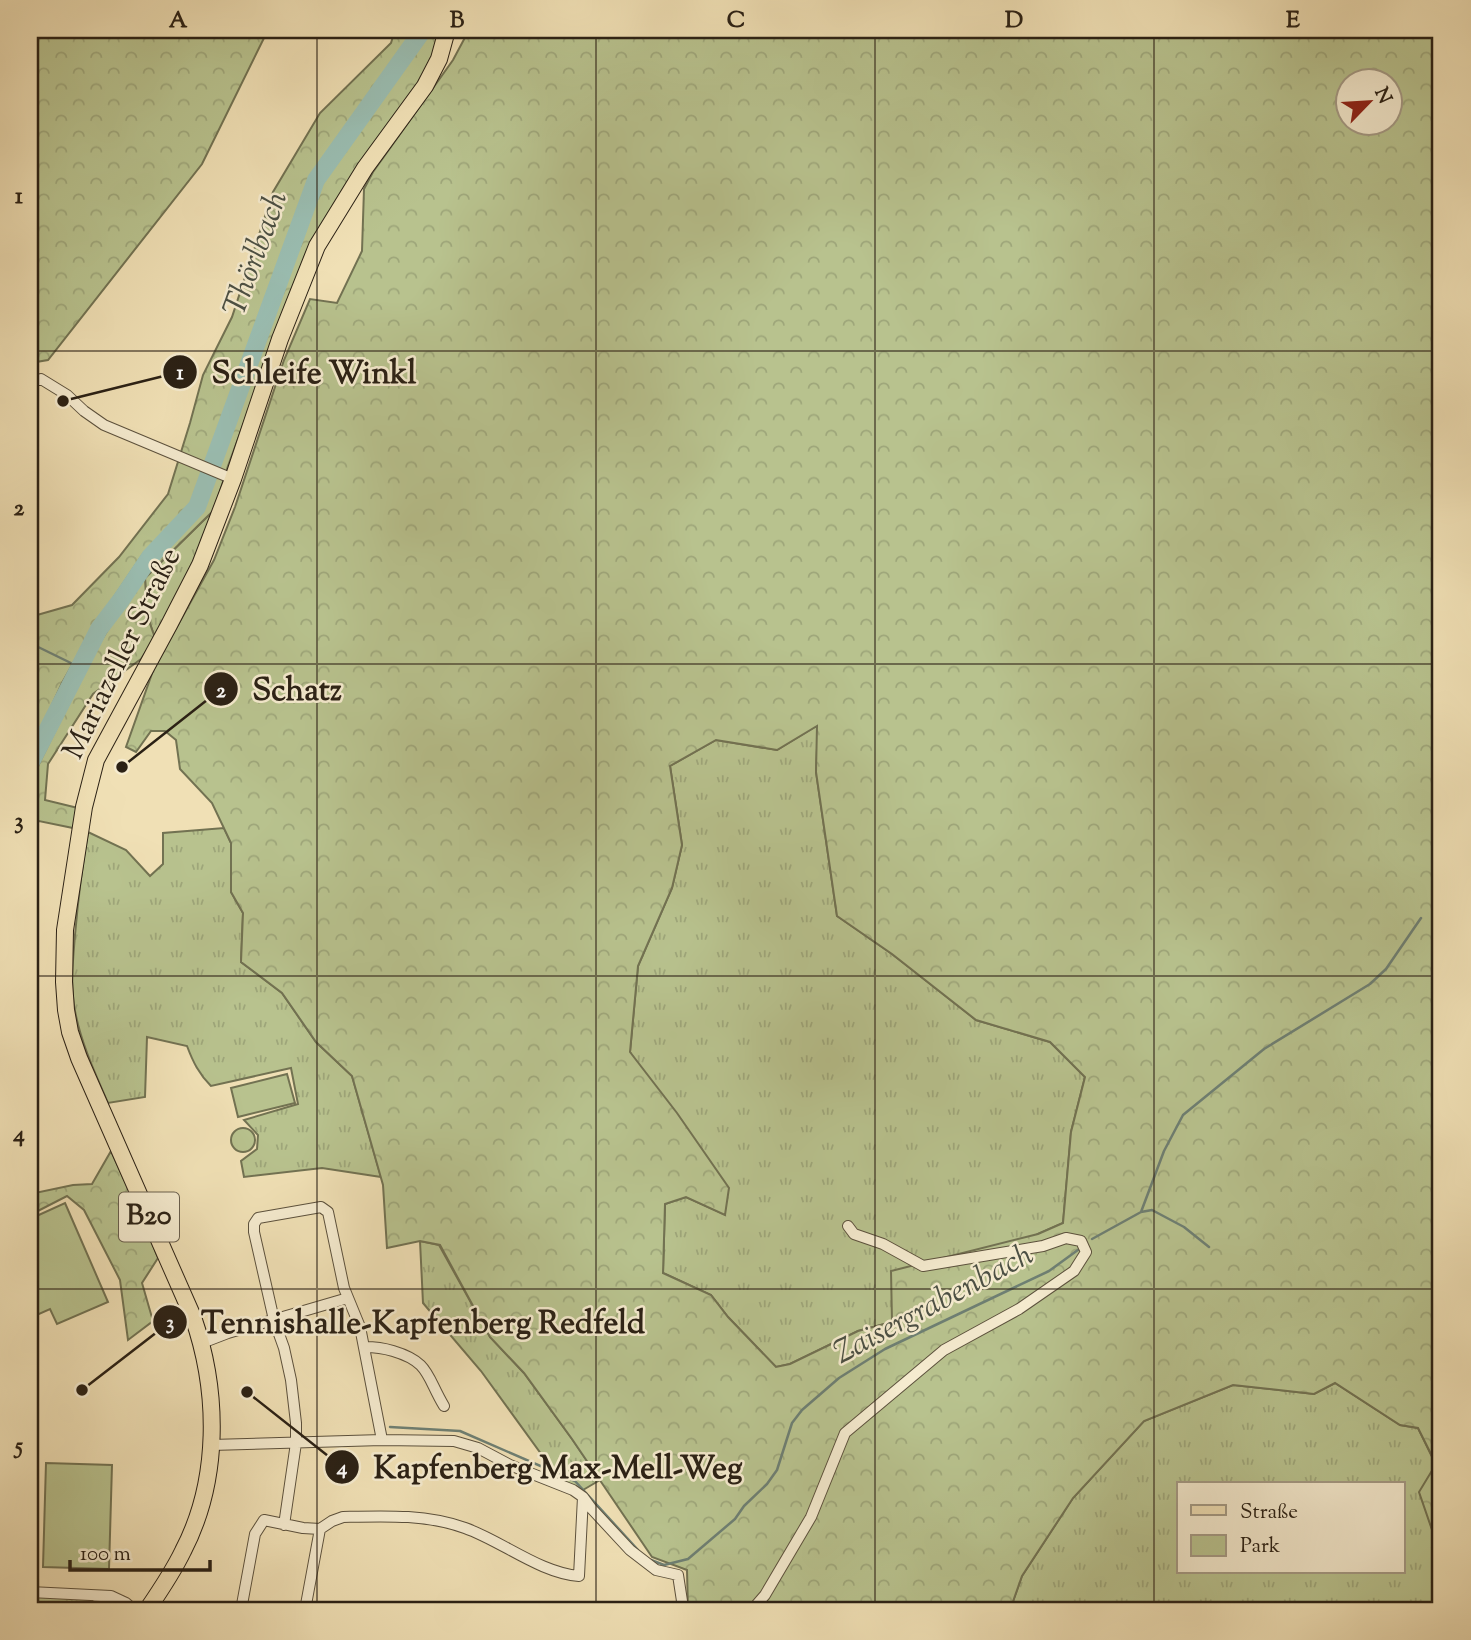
<svg xmlns="http://www.w3.org/2000/svg" width="1471" height="1640" viewBox="0 0 1471 1640" font-family="'Sorts Mill Goudy',serif">
<defs>
<pattern id="grass-tufts" width="24" height="20" patternUnits="userSpaceOnUse" patternTransform="scale(1.75)"><rect width="24" height="20" fill="#b8c28e"/><path d="M3 7l-1-3M5 7V3M7 7l1-3M15 17l-1-3M17 17v-4M19 17l1-3" fill="none" stroke="#9ea67a"/></pattern>
<pattern id="forest-crowns" width="20" height="18" patternUnits="userSpaceOnUse" patternTransform="scale(1.75)"><rect width="20" height="18" fill="#b8c28e"/><path d="M2 6a3 3 0 1 1 6 0M12 15a3 3 0 1 1 6 0" fill="none" stroke="#9ea67a"/></pattern>
</defs>
<rect width="100%" height="100%" fill="#f0e0b5"/>
<filter id="stains"><feTurbulence type="fractalNoise" baseFrequency=".00286" numOctaves="4"/><feColorMatrix values="0 0 0 0 .2 0 0 0 0 .09 0 0 0 0 .02 0 0 0 .5 -.17"/></filter>
<radialGradient id="worn" r=".72"><stop offset=".6" stop-color="#630" stop-opacity="0"/><stop offset="1" stop-color="#630" stop-opacity=".3"/></radialGradient>
<path fill="url(#grass-tufts)" stroke="#727252" stroke-width="2" fill-rule="evenodd" d="M214 510 201 553 155 638 147 615 145 578Z
M818 725 816 772 837 916 892 954 976 1020 1050 1042 1085 1077 1071 1132 1063 1223 1038 1234 892 1322 858 1331 790 1364 776 1367 728 1317 711 1295 663 1273 665 1204 686 1197 724 1214 630 1052 638 966 672 888 682 845 670 766 716 740 777 750Z
M224 828 231 843V892L243 913 241 962 282 993 316 1042 352 1076 381 1177 322 1168 244 1177 241 1161 257 1149 258 1135 244 1120 298 1104 291 1068 211 1086C199 1074 193 1062 187 1046L147 1037 145 1097 108 1103C95 1073 81 1043 75 1011 70 986 73 959 75 935 78 900 82 866 88 832L126 850 150 876 163 864V833Z
M420 1241 439 1245 490 1337 524 1373 572 1439 600 1480 583 1490 560 1480 481 1371 423 1303Z
M1335 1383 1400 1425 1418 1428 1436 1465 1420 1492 1441 1556V1610H1010L1022 1576 1073 1498 1144 1421 1233 1385 1314 1394ZM1179 1484H1403V1572H1179Z
M31 1596 93 1599 110 1602 118 1610H30V1597Z"/>
<path fill="url(#forest-crowns)" stroke="#727252" stroke-width="2" fill-rule="evenodd" d="M30 30H245L264 38 202 164 48 360 30 363Z
M395 30H416L318 166 298 210 191 507 143 554 93 628 62 683 30 753V685L34 674 30 670V617L72 605 119 557 168 494 190 423 203 375 232 317 273 192 320 113 391 43Z
M425 30H439L435 52 415 90 357 168 260 379 228 466 214 510 145 578 147 615 155 638 141 659 93 694 48 764 45 800 78 808 73 828 39 821 30 833V782L93 654 139 579 200 508 314 200 337 154 425 38Z
M469 30H1441V1556L1419 1492 1436 1464 1418 1428 1400 1425 1335 1383 1314 1394 1233 1385 1144 1421 1073 1498 1022 1576 1010 1610H688L687 1570 652 1557 572 1439 524 1373 490 1337 440 1245 420 1241 387 1248 383 1185 352 1076 316 1042 282 993 241 962 243 913 231 892V843L212 803 180 769 176 740 165 731H151L136 752 126 747 154 668 214 560 235 507 284 360 310 299 337 303 362 251 364 189 373 172 453 60ZM1348 80H1390V122H1348ZM817 726 816 772 837 916 892 954 976 1020 1050 1042 1085 1077 1071 1132 1063 1223 1038 1234 891 1271 892 1322 858 1331 790 1364 776 1367 728 1317 711 1295 663 1273 665 1204 686 1197 725 1215 729 1188 677 1113 630 1052 638 966 672 888 682 845 670 766 716 740 777 750Z
M111 1151 143 1220 158 1258 142 1283 153 1321 128 1340 120 1280 84 1210 67 1196 30 1215V1194L73 1185 92 1184Z"/>
<path fill="#b8c28e" stroke="#727252" stroke-width="2" d="M287 1074 295 1103 238 1117 231 1088Z
M231 1140a12 12 0 1 1 24 0a12 12 0 1 1-24 0Z
M65 1203 108 1302 57 1324 50 1309 30 1318V1219Z
M46 1463 112 1465 109 1569 43 1567Z"/>
<g fill="none" stroke-linecap="round" stroke-linejoin="round">
<path stroke="#6e7f73" stroke-width="2.5" d="M30 643 79 667
M1141 1212 1164 1151 1183 1115 1264 1049 1370 984 1386 969 1421 918
M1092 1239 1141 1212 1152 1210 1184 1227 1209 1247
M390 1427 460 1431 575 1481 638 1550
M651 1560 664 1565 688 1559 735 1519 744 1506 767 1484 777 1470 792 1423 802 1410 839 1378 885 1349 1049 1271 1082 1247"/>
<path stroke="#9abdb1" stroke-width="18" d="M30 764 99 629 121 600 150 557 197 507 316 180 423 30"/>
<defs>
<path id="minor" d="M30 382 41 379 67 395 84 411 104 425 233 479
M202 1343 228 1333 348 1298
M365 1347C375 1347 383 1348 393 1351 430 1362 426 1376 444 1406
M211 1445 382 1440 454 1441 478 1448 510 1465 573 1490 583 1497 591 1508 630 1550 656 1570 678 1575 682 1601 679 1610
M284 1525 296 1443V1423L291 1380 284 1348 274 1320 254 1232V1224L258 1218 321 1207 328 1212 344 1288 360 1327 382 1440
M30 1592 111 1596 126 1603 134 1610
M93 1610 103 1596
M241 1610 255 1534 264 1520 303 1528 320 1529
M305 1610 320 1529 332 1521 343 1517C384 1516 426 1514 465 1528 502 1541 540 1573 579 1576L583 1497
M752 1610 765 1595 811 1517 845 1433 944 1350 1019 1309 1074 1271 1086 1252 1081 1241 1066 1238 1043 1246 923 1266 883 1244 854 1234 848 1226"/>
<path id="primary" d="M147 1610C160 1591 173 1572 183 1551 220 1480 219 1392 193 1317L79 1058 70 1032 66 1010 64 982 65 930 84 807 96 760 169 625 200 565 233 479 280 339 317 246 365 168 425 86 439 59 447 30"/>
</defs>
<use href="#minor" stroke="#5c513d" stroke-width="12"/>
<use href="#primary" stroke="#2b2115" stroke-width="18"/>
<use href="#minor" stroke="#f5ebcf" stroke-width="10"/>
<use href="#primary" stroke="#f0e0b5" stroke-width="16"/>
</g>
<path fill="none" stroke="#2b2115" stroke-width="2" stroke-opacity="0.55" d="M317 30V1610M596 30V1610M875 30V1610M1154 30V1610M30 351H1441M30 664H1441M30 976H1441M30 1289H1441"/>
<g text-anchor="middle" dominant-baseline="central" stroke-width="5" stroke-linejoin="round" paint-order="stroke">
<rect fill="#f5ebcf" stroke="#685e4d" stroke-width="2" x="119" y="1192.5" width="60" height="49" rx="5"/>
<g font-size="28" font-weight="bold" fill="#2b2115">
<text x="149" y="1217">B20</text>
</g>
<g font-size="30" fill="#2b2115" stroke="#f5ebcf">
<text transform="translate(123 654) rotate(-64)">Mariazeller Straße</text>
</g>
<g font-size="32" font-style="italic" fill="#4c5044" stroke="#f5ebcf">
<text transform="translate(257 254) rotate(-70)">Thörlbach</text>
<text transform="translate(934 1305) rotate(-28)">Zaisergrabenbach</text>
</g>
</g>
<path fill="none" stroke="#2b2115" stroke-width="2.5" d="M63 401L180 372M122 767L221 689M82 1390L170 1322M247 1392L342 1467"/>
<g fill="#2b2115" stroke="#f5ebcf" stroke-width="2.5">
<circle cx="63" cy="401" r="7"/>
<circle cx="122" cy="767" r="7"/>
<circle cx="82" cy="1390" r="7"/>
<circle cx="247" cy="1392" r="7"/>
<circle cx="180" cy="372" r="18"/>
<circle cx="221" cy="689" r="18"/>
<circle cx="170" cy="1322" r="18"/>
<circle cx="342" cy="1467" r="18"/>
</g>
<g font-size="21" text-anchor="middle" font-weight="bold" fill="#fff">
<text x="180" y="379">1</text>
<text x="221" y="697">2</text>
<text x="170" y="1329">3</text>
<text x="342" y="1474">4</text>
</g>
<g font-size="32" text-anchor="middle" font-weight="bold" fill="#2b2115" stroke="#f5ebcf" stroke-width="5" stroke-linejoin="round" paint-order="stroke">
<text x="314" y="383">Schleife Winkl</text>
<text x="297" y="700">Schatz</text>
<text x="423" y="1333">Tennishalle-Kapfenberg Redfeld</text>
<text x="558" y="1478">Kapfenberg Max-Mell-Weg</text>
</g>
<rect width="1471" height="1640" fill="none" stroke="#f0e0b5" stroke-width="77"/>
<rect x="1177" y="1482" width="228" height="91" fill="#f5ebcf" stroke="#a49a85" stroke-width="2"/>
<rect x="1191" y="1505" width="35" height="10" fill="#f0e0b5" stroke="#a49a85" stroke-width="2"/>
<text x="1240" y="1518" font-size="21" fill="#2b2115">Straße</text>
<rect x="1191" y="1535" width="35" height="21" fill="#b8c28e" stroke="#a49a85" stroke-width="2"/>
<text x="1240" y="1552" font-size="21" fill="#2b2115">Park</text>
<g transform="translate(1369 102) rotate(65)"><circle r="33" fill="#f5ebcf" stroke="#a49a85" stroke-width="2"/>
<path d="M0-5L12 26L0 18L-12 26Z" fill="#8f2418"/>
<text y="-10" font-size="19" font-weight="bold" text-anchor="middle" fill="#2b2115">N</text>
</g>
<path d="M70 1560v10h140v-10" fill="none" stroke="#2b2115" stroke-width="3.5"/>
<text x="80" y="1560" font-size="21" fill="#2b2115" stroke="#f5ebcf" stroke-width="5" paint-order="stroke">100 m</text>
<rect x="38" y="38" width="1394" height="1564" fill="none" stroke="#2b2115" stroke-width="2.5"/>
<g font-size="23" text-anchor="middle" font-weight="bold" fill="#2b2115">
<text x="178" y="27">A</text>
<text x="457" y="27">B</text>
<text x="736" y="27">C</text>
<text x="1014" y="27">D</text>
<text x="1293" y="27">E</text>
<text x="19" y="203">1</text>
<text x="19" y="515">2</text>
<text x="19" y="828">3</text>
<text x="19" y="1141">4</text>
<text x="19" y="1453">5</text>
</g>
<rect width="100%" height="100%" filter="url(#stains)"/>
<rect width="100%" height="100%" fill="url(#worn)"/>
</svg>
